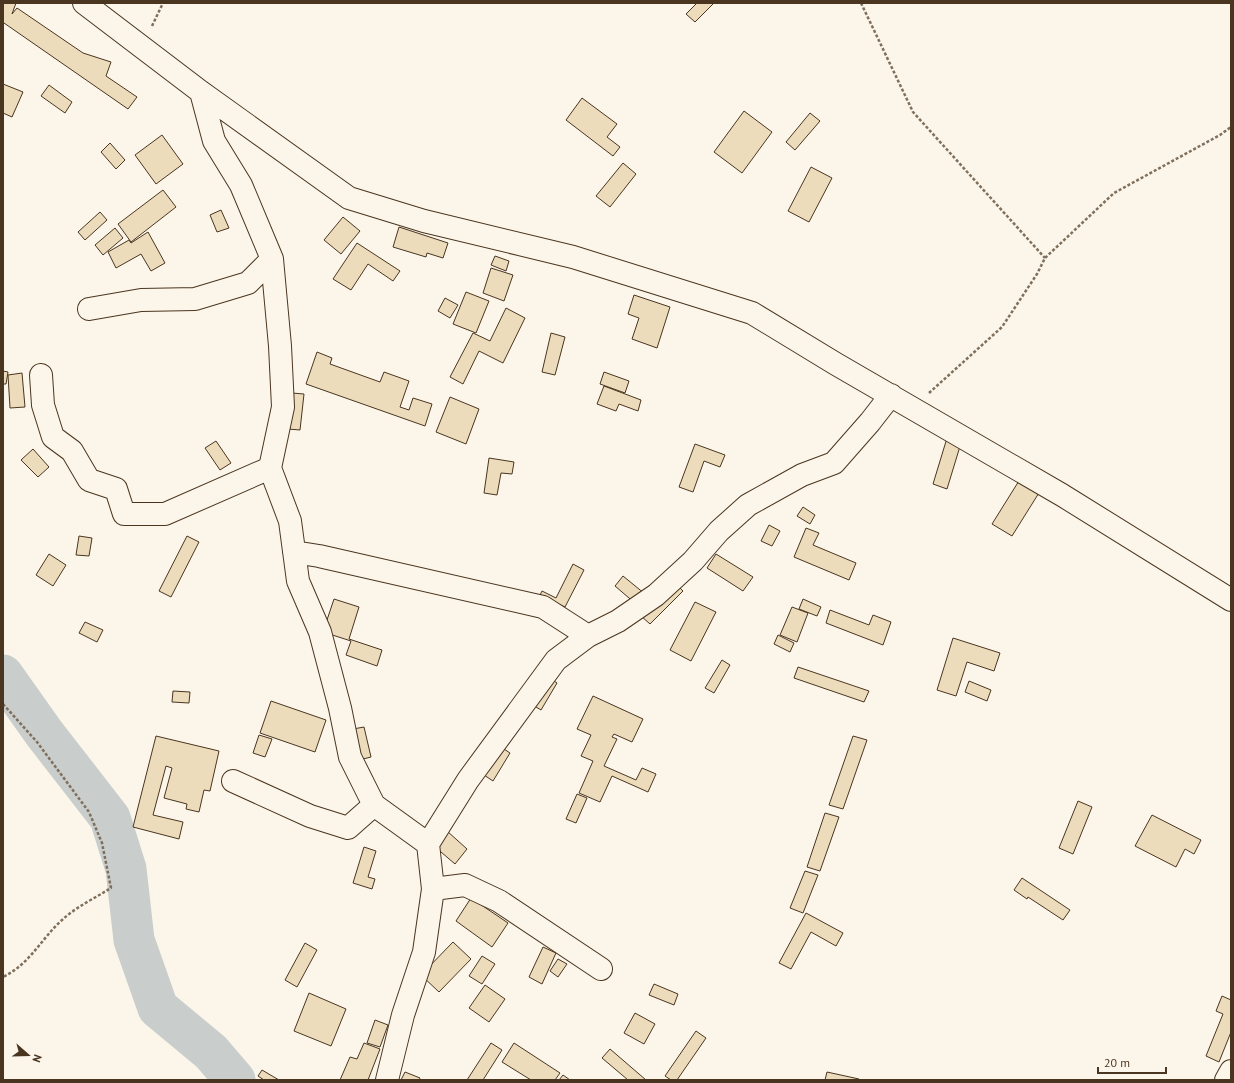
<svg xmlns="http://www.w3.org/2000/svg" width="1234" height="1083" viewBox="0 0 1234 1083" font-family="'PT Sans',sans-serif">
<rect width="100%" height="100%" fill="#fbf6e9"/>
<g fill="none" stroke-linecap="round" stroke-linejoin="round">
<path stroke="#c9cecd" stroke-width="41" d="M3 675 44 733 110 818 126 869 134 940 158 1008 211 1052 235 1080"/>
</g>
<path fill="#ecdcbc" stroke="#4a3520" d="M3 3H16L12 14 17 8 83 53 111 62 106 76 137 97 128 109 4 23 3 25Z
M697 3H714L695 22 686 14Z
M3 84 23 92 12 117 3 113Z
M49 85 72 102 65 113 41 96Z
M582 98 617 124 607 137 620 147 613 156 566 120Z
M744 111 772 132 742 173 714 152Z
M810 113 820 121 795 150 786 142Z
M162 135 183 164 156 184 135 155Z
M110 143 125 160 116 169 101 152Z
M623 163 636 174 610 207 596 196Z
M811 167 832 178 809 222 788 211Z
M163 190 176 207 131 242 118 224Z
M221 210 229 228 217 232 210 215Z
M100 212 107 220 85 240 78 232Z
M343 217 360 231 341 254 324 240Z
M399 227 448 243 443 258 427 253 426 257 393 247Z
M115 228 123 238 103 255 95 245Z
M148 232 165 263 151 271 141 254 116 268 108 252 129 240 131 243Z
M357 243 400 271 393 281 368 264 351 290 333 279Z
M495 256 509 261 506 271 491 265Z
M491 268 513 275 504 301 483 293Z
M466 292 489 301 476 333 453 324Z
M634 295 670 307 657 348 632 339 639 318 628 314Z
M445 298 458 305 450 318 438 311Z
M506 308 525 318 503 363 479 351 463 384 450 377 473 333 490 341Z
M551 333 565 337 555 375 542 372Z
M317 352 332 358 330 364 380 382 384 372 409 381 400 407 409 410 413 398 432 404 425 426 306 384Z
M3 371 8 372 6 384H3Z
M604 372 629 381 625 393 600 384Z
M22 373 25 407 10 408 8 375Z
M604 386 641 400 638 411 619 404 616 411 597 404Z
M292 393 304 394 300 430 288 429Z
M450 397 479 409 466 444 436 432Z
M947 438 961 443 947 489 933 484Z
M216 441 231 463 220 470 205 448Z
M695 444 725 455 720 467 704 461 693 492 679 487Z
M33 449 49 467 38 477 21 460Z
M489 458 514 462 512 474 501 473 497 495 484 493Z
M1022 476 1042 488 1012 536 992 524Z
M803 507 815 515 810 524 797 516Z
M769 525 780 531 772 546 761 541Z
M806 528 819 533 813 545 856 563 849 580 794 557Z
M79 536 92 538 89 556 76 555Z
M187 536 199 542 171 597 159 591Z
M49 554 66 565 53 586 36 575Z
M716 554 753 577 743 591 707 568Z
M573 564 584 570 565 607 540 595 542 591 556 598Z
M623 576 645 594 636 604 615 586Z
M675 583 683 591 650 624 641 616Z
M334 599 359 607 349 639 382 650 377 666 346 655 351 641 323 632Z
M803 599 821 607 817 616 799 609Z
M695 602 716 612 691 661 670 650Z
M792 607 808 613 797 642 780 635Z
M830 610 869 625 873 615 891 622 883 645 826 623Z
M85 622 103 630 97 642 79 633Z
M778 635 794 643 790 652 774 644Z
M953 638 1000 653 994 671 967 662 956 696 937 690Z
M722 660 730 665 714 693 705 688Z
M798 667 869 691 864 702 794 678Z
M548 677 557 683 541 710 531 704Z
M969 681 991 690 987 701 965 692Z
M173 691 190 692 189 703 172 702Z
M593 696 643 719 632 742 614 734 612 737 617 739 604 766 636 780 642 768 656 774 648 792 612 776 600 802 579 793 593 761 581 756 591 735 577 729Z
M271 701 326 720 315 752 260 733Z
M364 727 371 757 359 760 353 729Z
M259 735 272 739 265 757 253 753Z
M156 736 219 751 210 791 204 790 199 812 186 809 187 804 164 798 172 768 166 766 153 815 183 822 179 839 133 827Z
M853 736 867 740 843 809 829 805Z
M498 745 510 753 493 781 481 773Z
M577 794 587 798 576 823 566 819Z
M1078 801 1092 807 1073 854 1059 848Z
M825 813 839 817 820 871 807 867Z
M1152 815 1201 840 1194 854 1185 849 1176 867 1135 846Z
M447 831 467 849 455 864 434 846Z
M364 847 376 851 368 877 375 879 372 889 353 883Z
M805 871 818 875 803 913 790 908Z
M1022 878 1070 910 1063 920 1028 897 1027 899 1014 890Z
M471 898 508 923 492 947 456 921Z
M806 913 843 933 836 946 811 932 791 969 779 963Z
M453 942 471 959 439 992 421 975Z
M305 943 317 950 297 987 285 980Z
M543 947 556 953 542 984 529 977Z
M482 956 495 964 482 984 469 976Z
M558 959 567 964 558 977 550 971Z
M654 984 678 994 674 1005 649 995Z
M485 985 505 999 489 1022 469 1008Z
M309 993 346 1009 331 1046 294 1031Z
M1222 996 1231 1000V1032L1219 1062 1206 1056 1223 1014 1216 1011Z
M635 1013 655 1024 644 1044 624 1033Z
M375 1020 388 1025 380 1047 367 1043Z
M696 1031 706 1038 677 1080H671L665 1076Z
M364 1043 380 1049 368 1080H340L350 1057 357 1059Z
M491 1043 502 1050 483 1080H467Z
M514 1043 560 1073 555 1080H531L502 1062Z
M610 1049 646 1080H628L602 1058Z
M262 1070 279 1080H264L258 1076Z
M405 1072 420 1078 419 1080H401Z
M827 1072 859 1079V1080H825Z
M563 1075 570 1080H559Z"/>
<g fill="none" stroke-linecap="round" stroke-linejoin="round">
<defs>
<path id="minor" d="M84 3 201 92 349 198 424 221 573 257 752 313 836 364 1062 495 1231 600
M201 92 214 141 241 185 272 259 280 346 283 407 270 468 290 521 298 581 320 632 340 708 350 757 374 805 428 844 433 889 424 952 403 1015 387 1080
M89 309 141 300 195 299 248 283 272 259
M41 375 43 405 53 437 72 451 89 480 116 489 124 514H165L270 468
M294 552 319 556 543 607 588 636
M233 781 310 816 348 828 374 805
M428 844 468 780 556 660 588 636 618 621 656 595 693 561 719 531 748 505 802 475 834 463 870 422 891 395
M433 889 465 885 499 901 601 969
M1226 1080 1231 1071"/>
</defs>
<use href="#minor" stroke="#4a3520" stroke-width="24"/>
<path stroke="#7f6f5c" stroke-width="2.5" stroke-dasharray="3 2" stroke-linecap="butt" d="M861 3 913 112 1045 258
M152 26 163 3
M929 393 1002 327 1037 274 1045 258 1114 193 1220 135 1231 127
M3 704 37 742 89 812 102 843 111 888C95 898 76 907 62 920 41 939 30 964 3 977"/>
<use href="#minor" stroke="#fbf6e9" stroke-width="22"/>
</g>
<rect width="1234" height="1083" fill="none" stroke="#4a3520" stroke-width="8"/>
<g transform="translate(28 1055) rotate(110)" stroke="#fbf6e9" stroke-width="3" paint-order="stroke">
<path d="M0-3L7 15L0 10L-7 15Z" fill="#4a3520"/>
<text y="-6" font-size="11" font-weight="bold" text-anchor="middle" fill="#4a3520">N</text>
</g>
<path d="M1098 1067v6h68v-6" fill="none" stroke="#4a3520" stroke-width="2"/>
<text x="1104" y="1067" font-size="12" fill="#4a3520" stroke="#fbf6e9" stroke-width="3" paint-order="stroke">20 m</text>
</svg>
